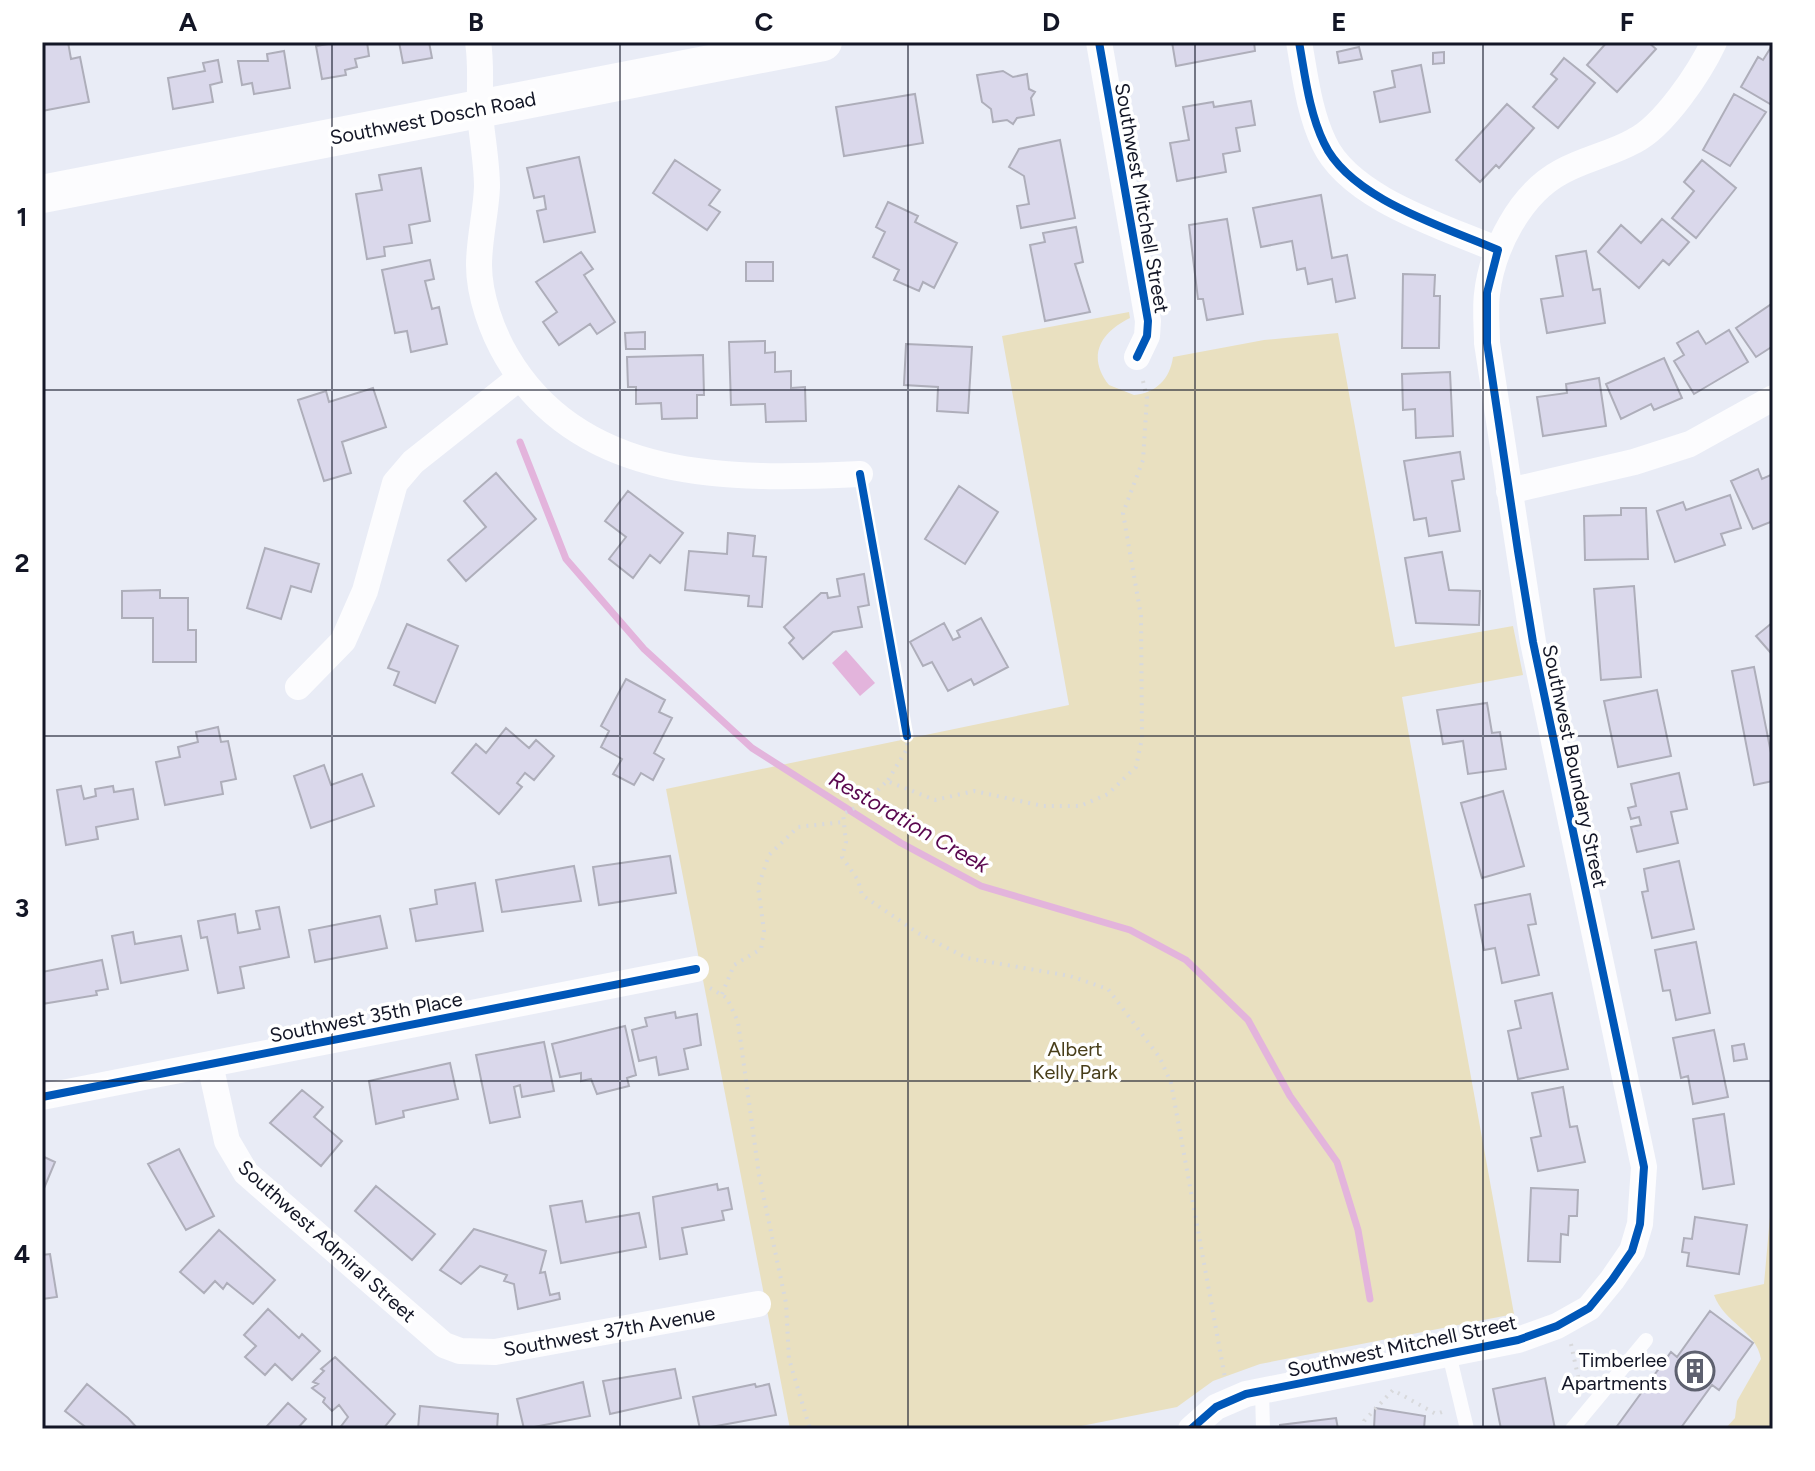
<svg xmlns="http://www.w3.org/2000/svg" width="1815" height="1471" viewBox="0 0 1815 1471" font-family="Figtree,sans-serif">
<rect width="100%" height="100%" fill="#e9ecf6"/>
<path fill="#e9e0c0" d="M1129 312 1130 318C1101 332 1086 356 1109 385L1134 395C1156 393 1170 379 1173 357L1264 340 1338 333 1395 647 1513 626 1523 675 1402 697 1514 1314 1260 1364 1213 1381 1177 1407 1066 1429H790L666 789 1069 705 1002 336Z
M1771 1205 1773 1429H1725L1735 1418 1737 1401 1761 1359C1756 1330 1724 1323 1714 1295L1764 1284Z"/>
<path fill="#e3b4dc" d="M846 650 875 683 860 696 832 663Z"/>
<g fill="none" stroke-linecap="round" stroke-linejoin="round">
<path stroke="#e3b4dc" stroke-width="7" d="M520 442 566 559 644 649 752 748 901 843 981 886 1130 930 1186 960 1248 1020 1290 1096 1337 1162 1358 1230 1370 1299"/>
</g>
<path fill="#dad8eb" stroke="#aeaeba" stroke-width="2" d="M42 42H68L71 59 80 57 89 102 42 111Z
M340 42H367L369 56 355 59 357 67 345 70 346 75 322 79 316 46Z
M399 42H429L432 58 403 63Z
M1172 42H1254L1255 51 1176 66Z
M1607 42H1648L1656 49 1617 92 1587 65Z
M1773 44V103L1772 105 1741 87 1758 57 1763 60Z
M1359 47 1362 59 1339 63 1337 52Z
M284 51 290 88 254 94 252 83 242 85 238 61H268L267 54Z
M1444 52V63L1433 64V53Z
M1564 58 1595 83 1558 128 1533 107 1557 79 1551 74Z
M218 60 222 82 210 85 213 102 173 109 168 78 205 71 203 63Z
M1421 65 1430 112 1380 122 1374 92 1395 87 1392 71Z
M1003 71 1013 77 1027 74 1029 89 1035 92 1031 98 1034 115 1017 118 1013 124 1007 120 993 122 991 109 982 102 977 75Z
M915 94 923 143 844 156 836 107Z
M1734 94 1766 112 1730 166 1703 150Z
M1251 101 1255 125 1236 128 1240 151 1223 154 1226 172 1177 181 1170 143 1189 140 1183 107 1213 102 1214 107Z
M1507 104 1534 128 1499 168 1496 165 1480 182 1456 160Z
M1060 140 1075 218 1021 228 1017 206 1029 204 1024 176 1009 167 1019 149Z
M579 157 595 232 544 242 537 211 546 209 544 196 534 198 527 168Z
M675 160 720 190 709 205 720 212 707 230 653 193Z
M1702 160 1736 188 1696 238 1672 218 1694 191 1684 182Z
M421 168 430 221 409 225 412 243 384 247 385 256 367 259 356 194 382 190 379 175Z
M1321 195 1332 258 1347 255 1355 298 1336 302 1332 279 1308 284 1305 268 1297 270 1292 241 1261 247 1253 208Z
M888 202 918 216 915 222 957 243 934 288 923 282 919 291 894 280 899 270 873 257 885 232 876 227Z
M1227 219 1243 314 1207 320 1203 299H1198L1189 225Z
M1662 219 1689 242 1669 265 1663 260 1639 288 1598 252 1621 225 1641 243Z
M1076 227 1083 262 1075 264 1090 312 1045 321 1030 245 1045 242 1043 233Z
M1586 251 1593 290 1600 289 1605 323 1547 333 1541 299 1563 296 1556 256Z
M581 252 593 269 584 275 615 322 597 334 590 324 559 345 543 322 557 312 536 282Z
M430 260 434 279 425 281 432 309 439 307 447 344 411 352 407 331 395 333 382 270Z
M746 262H773V281H746Z
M1403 274 1435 275 1434 296H1440L1439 348H1402Z
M1773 303V346L1756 357 1736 328Z
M1729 330 1748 362 1694 394 1674 361 1684 355 1677 343 1698 331 1706 344Z
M645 332V349H626L625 333Z
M765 341V353L775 352V372L791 371V388L805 387 806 421 766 422 765 404 731 405 729 342Z
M906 344 972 347 968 413 937 411 938 387 904 385Z
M703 355 704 395H697V418L662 419 661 403 636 404V387H628L627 357Z
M1664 358 1682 398 1654 410 1651 404 1621 419 1606 384Z
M1450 372 1453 436 1416 438 1415 409 1403 410 1402 374Z
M1599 378 1606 426 1543 436 1537 397 1567 393 1566 384Z
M373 388 386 427 342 442 351 473 324 481 298 400 326 391 329 402Z
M1460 452 1464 479 1452 481 1460 531 1429 536 1426 518 1414 520 1404 461Z
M1758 469 1762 479 1773 474V521L1753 529 1731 481Z
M496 473 536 519 466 581 448 560 486 527 464 501Z
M959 486 998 512 965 564 925 539Z
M628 491 683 533 660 563 650 555 633 578 609 559 626 537 605 521Z
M1730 495 1741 528 1721 534 1725 545 1675 562 1657 511 1683 502 1686 510Z
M1621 508H1646L1648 559 1585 560 1584 516 1621 515Z
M728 533 755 536 753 556 766 557 762 607 748 606 749 596 685 590 689 551 727 554Z
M265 548 319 564 311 592 291 586 281 619 247 608Z
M1442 552 1449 590 1480 591 1479 625 1416 623 1405 558Z
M864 574 869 605 858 607 862 627 833 632 803 659 789 643 794 638 784 627 821 593H827L828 598 840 596 837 579Z
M1634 586 1641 677 1601 680 1594 589Z
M160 590V598H188V630H196V662H153V618H122V591Z
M981 618 1008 667 974 685 971 679 948 691 932 662 923 666 910 642 944 623 953 640 960 637 957 631Z
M1773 622V649L1770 652 1756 636Z
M407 624 458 646 435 703 394 685 399 672 388 668Z
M1754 667 1773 763V781L1754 785 1732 671Z
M626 679 665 700 659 712 672 718 654 753 664 759 653 780 641 773 634 785 613 774 622 759 601 747 609 731 601 726Z
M1657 690 1671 756 1618 767 1604 701Z
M1487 703 1492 733 1500 732 1506 769 1468 774 1463 741 1443 744 1437 710Z
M218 727 221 742 228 741 236 779 221 782 223 794 165 805 156 762 180 757 178 747 198 742 196 732Z
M506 728 529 748 536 740 554 756 534 780 525 773 517 783 522 787 499 814 452 773 476 744 486 753Z
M324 765 331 785 362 774 374 806 311 828 294 776Z
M1679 773 1687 809 1671 812 1678 843 1637 852 1631 827 1641 825 1639 817 1631 819 1628 808 1636 806 1631 784Z
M81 786 84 799 96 796 95 789 113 786 114 792 133 789 138 819 96 827 98 839 66 845 57 790Z
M1503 791 1524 866 1482 878 1461 803Z
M670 856 676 893 599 905 593 867Z
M1679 861 1694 929 1652 938 1642 892 1648 891 1644 869Z
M574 866 581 901 502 912 496 880Z
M475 883 483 931 416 941 410 909 437 904 435 890Z
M1530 894 1536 924 1528 925 1539 975 1502 983 1495 948 1484 950 1475 905Z
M279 907 289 957 240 967 244 988 218 993 207 937 201 938 198 921 235 914 238 933 260 929 256 911Z
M380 916 387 948 315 962 309 930Z
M133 932 135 944 181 936 188 970 121 983 112 936Z
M1696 942 1710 1013 1676 1020 1670 990 1663 991 1655 950Z
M102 960 108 989 96 991 97 995 42 1004V972Z
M1552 993 1568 1069 1518 1079 1508 1031 1521 1028 1515 1001Z
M675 1012 676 1018 697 1014 701 1045 684 1049 688 1069 659 1075 656 1057 639 1061 632 1030 647 1026 645 1018Z
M625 1026 636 1075 627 1078 629 1086 597 1094 591 1079 581 1081V1073L560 1077 552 1044Z
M1714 1030 1728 1097 1693 1104 1688 1076 1681 1078 1673 1038Z
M544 1042 554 1091 522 1097 520 1085 514 1087 520 1117 490 1123 476 1055Z
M1744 1044 1747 1059 1734 1061 1732 1046Z
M450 1063 458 1099 403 1111 404 1117 376 1124 369 1081Z
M1563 1087 1570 1127 1577 1126 1585 1162 1538 1171 1531 1138 1541 1136 1532 1093Z
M302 1090 323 1107 314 1117 342 1141 321 1166 270 1123Z
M1724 1114 1734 1184 1703 1189 1693 1119Z
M179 1149 214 1216 186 1230 148 1164Z
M42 1156 55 1162 42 1193Z
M717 1184 718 1190 728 1188 732 1209 722 1211 724 1220 682 1228 687 1254 660 1259 653 1197Z
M376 1186 435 1234 412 1260 355 1211Z
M1531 1188 1578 1190 1577 1216H1569L1568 1235 1561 1234 1560 1262 1528 1261Z
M582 1201 586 1222 639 1213 646 1247 561 1263 550 1206Z
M1695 1217 1747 1225 1739 1274 1687 1266 1689 1253 1682 1252 1684 1238 1692 1239Z
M474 1229 546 1251 540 1273 545 1272 550 1295 559 1293 560 1299 518 1309 514 1284 504 1281 507 1275 480 1266 461 1284 440 1270Z
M219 1230 275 1280 253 1304 227 1283 223 1289 215 1281 204 1293 180 1272Z
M50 1254 57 1297 42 1299V1255Z
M268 1309 299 1338 302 1334 320 1351 292 1380 275 1364 265 1375 245 1357 256 1346 244 1335Z
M1710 1311 1753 1343 1719 1390 1712 1385 1680 1429H1615L1671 1352 1677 1357Z
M335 1357 395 1414 383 1429H339L348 1417 339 1405 332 1411 323 1402 325 1398 312 1388 318 1384 313 1382 324 1371 321 1369Z
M675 1369 681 1398 610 1414 603 1381Z
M1545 1378 1555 1429H1501L1493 1389Z
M583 1382 590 1416 524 1429 517 1399Z
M87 1384 128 1418 138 1429H88L65 1411Z
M755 1384 756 1387 769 1384 776 1415 700 1429 693 1397Z
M288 1403 306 1419 297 1429H271L267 1426Z
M420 1406 498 1414 497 1429H418Z
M1375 1408 1425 1416 1424 1429H1374Z
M1336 1418 1338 1429H1280V1425Z"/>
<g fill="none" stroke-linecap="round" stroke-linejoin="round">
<path stroke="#d8d9dc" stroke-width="4" stroke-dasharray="2 6" stroke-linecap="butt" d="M1143 381 1147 398 1143 460 1123 513 1141 616 1142 738 1136 767 1108 794 1080 806H1043L974 791 935 800 887 781 866 802 843 814 846 842 842 857 858 880 862 895 918 933 967 958 1070 976 1108 989 1160 1058 1171 1083 1225 1378
M888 780 907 749V736
M710 988 727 998 738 1022 759 1175 786 1303 789 1359 810 1429
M722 994 734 965 761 949 764 931 758 887 769 855 798 827 843 822
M1571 1344 1581 1390
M1363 1429 1364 1421 1393 1390 1436 1414 1445 1411"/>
<path stroke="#fcfcfe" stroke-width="14" d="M1449 1354 1467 1429
M1262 1391 1263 1429
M1572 1429 1646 1340"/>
<path stroke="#fcfcfe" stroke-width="26" d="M478 42C482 67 479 90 480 114 482 138 487 163 487 187 486 213 479 239 479 265 479 295 492 332 507 357 581 483 732 480 860 474
M1099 42 1148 321 1147 336 1137 357
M1299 42C1305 75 1309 112 1324 143 1350 199 1445 227 1498 250
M1509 491 1634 462 1690 444 1773 398
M298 687 343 641 365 591 395 483 413 462 519 378
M210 1064 227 1141 246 1173 444 1345 460 1351 495 1352 758 1304
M42 1097 696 969
M1191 1429 1216 1407 1246 1394 1518 1340 1557 1326 1589 1308 1612 1280 1632 1251 1640 1224 1644 1167 1533 642 1487 343C1487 327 1485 310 1487 294 1492 249 1520 194 1561 172 1584 159 1611 154 1634 141 1664 126 1700 72 1714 42"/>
<path stroke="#fcfcfe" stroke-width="38" d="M42 194 823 42"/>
<defs>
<path id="cycleway" d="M1099 42 1148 321 1147 336 1137 357
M860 474 907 736
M42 1097 696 969
M1191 1429 1216 1407 1246 1394 1518 1340 1557 1326 1589 1308 1612 1280 1632 1251 1640 1224 1644 1167 1533 642 1518 551 1487 343V293L1498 250C1445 227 1350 199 1324 143 1309 112 1305 75 1299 42"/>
</defs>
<use href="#cycleway" stroke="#fff" stroke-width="13"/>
<use href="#cycleway" stroke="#0057b8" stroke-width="8"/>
</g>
<path fill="none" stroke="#131626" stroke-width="2" stroke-opacity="0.55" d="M332 42V1429M620 42V1429M908 42V1429M1195 42V1429M1483 42V1429M42 390H1773M42 736H1773M42 1081H1773"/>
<defs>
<symbol id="building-ring" viewBox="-11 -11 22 22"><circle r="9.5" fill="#fff" stroke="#5e616f" stroke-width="1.5"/><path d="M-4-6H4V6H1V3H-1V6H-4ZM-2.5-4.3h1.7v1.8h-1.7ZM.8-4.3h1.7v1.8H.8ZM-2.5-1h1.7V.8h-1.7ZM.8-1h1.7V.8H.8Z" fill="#5e616f"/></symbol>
</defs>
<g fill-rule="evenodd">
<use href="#building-ring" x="1673" y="1349" width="44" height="44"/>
</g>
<g text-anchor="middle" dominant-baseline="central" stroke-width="7" stroke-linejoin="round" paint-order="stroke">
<g font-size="20" fill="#131626" stroke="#fff">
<text transform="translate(433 118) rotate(-11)">Southwest Dosch Road</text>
<text transform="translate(1142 198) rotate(80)">Southwest Mitchell Street</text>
<text transform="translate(1575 766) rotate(78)">Southwest Boundary Street</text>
<text transform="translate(366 1017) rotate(-11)">Southwest 35th Place</text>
<text transform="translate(327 1241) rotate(42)">Southwest Admiral Street</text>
<text transform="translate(609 1331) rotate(-10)">Southwest 37th Avenue</text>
<text transform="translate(1402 1346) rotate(-12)">Southwest Mitchell Street</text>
</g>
<g font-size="20" fill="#483e1a" stroke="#fff">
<text x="1075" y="1049">Albert<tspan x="1075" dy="23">Kelly Park</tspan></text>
</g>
<g font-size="20" fill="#131626" stroke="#fff" text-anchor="end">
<text x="1667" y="1360">Timberlee<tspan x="1667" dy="23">Apartments</tspan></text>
</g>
<g font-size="22" font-style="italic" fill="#59064e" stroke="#fff">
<text transform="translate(909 822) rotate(30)">Restoration Creek</text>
</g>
</g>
<rect width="1815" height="1471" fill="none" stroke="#ffffff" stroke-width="88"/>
<rect x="44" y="44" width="1727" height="1383" fill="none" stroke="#131626" stroke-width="3"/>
<g font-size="26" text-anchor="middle" font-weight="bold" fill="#131626">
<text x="188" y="31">A</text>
<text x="476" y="31">B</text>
<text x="764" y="31">C</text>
<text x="1051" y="31">D</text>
<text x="1339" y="31">E</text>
<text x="1627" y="31">F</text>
<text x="22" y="226">1</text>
<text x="22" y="572">2</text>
<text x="22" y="917">3</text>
<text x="22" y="1263">4</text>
</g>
</svg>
